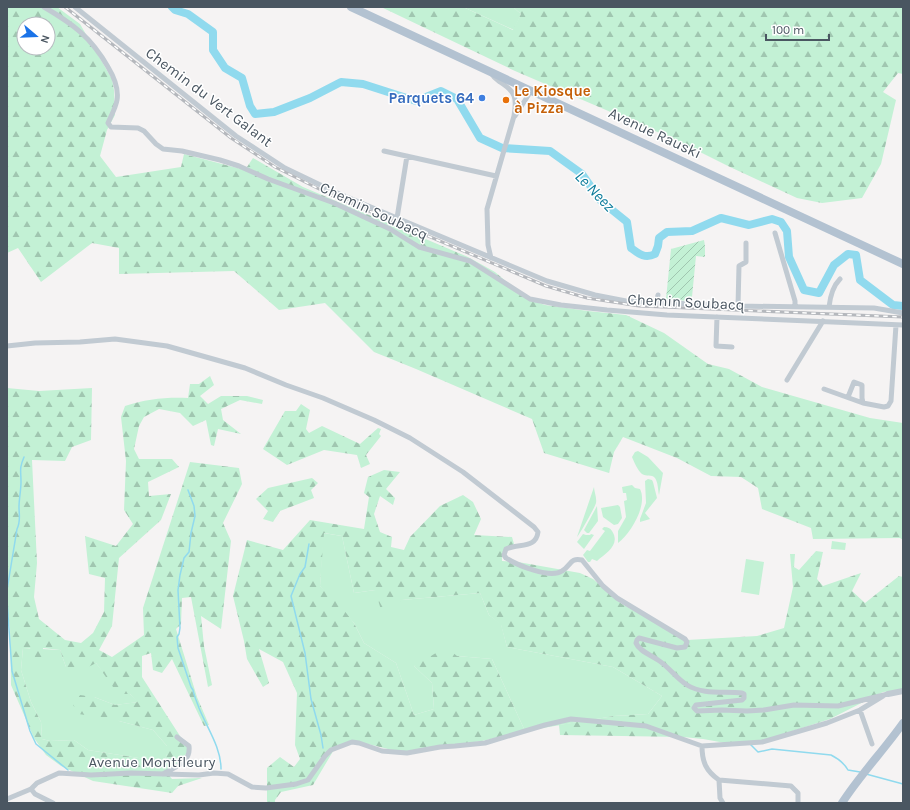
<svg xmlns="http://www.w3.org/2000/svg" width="910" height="810" viewBox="0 0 910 810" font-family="Karla,sans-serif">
<defs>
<pattern id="forest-firs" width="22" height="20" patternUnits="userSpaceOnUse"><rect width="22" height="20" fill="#c3f1d5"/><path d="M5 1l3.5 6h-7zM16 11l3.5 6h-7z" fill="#a0c6b0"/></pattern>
<pattern id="garden-furrows" width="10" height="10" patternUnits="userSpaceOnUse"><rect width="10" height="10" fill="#c3f1d5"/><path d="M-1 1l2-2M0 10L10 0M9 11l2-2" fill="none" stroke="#a0c6b0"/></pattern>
</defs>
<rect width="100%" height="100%" fill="#f5f3f3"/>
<path fill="#c3f1d5" d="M463 7H513L521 14 514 30Z
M638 451 648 457 663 473 659 495C658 490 658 482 655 478 652 474 646 477 642 474 638 471 634 462 632 457L635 452Z
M648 479 652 480 653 482 657 498 645 513 650 519 640 522V519L646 503 645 481Z
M632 485 635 488 640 489C648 505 631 533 618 543V531L626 517 624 501 627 500 626 493H623L622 487Z
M594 487C594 491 597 498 596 503 595 507 580 534 577 537Z
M618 505 620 507 622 518 618 524 614 525 603 517 601 508Z
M597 506 598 521 589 533H587L584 530Z
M604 527C608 527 610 528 612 531 621 545 606 553 597 561L592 559 590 562H588L583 555 587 550 590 551 605 531 602 529Z
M323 533 342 536 354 593 375 590 402 600 480 593 489 615 501 624 507 647 613 667 662 696 648 714 614 716 525 731 492 659 457 656 414 666 432 683 434 709 414 715 396 663 364 643 354 623 320 586Z
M583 534 586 535H590L591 534 594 535 584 549 577 542Z
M832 541 846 543 845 550 831 549Z
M746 559 764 562 759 595 741 592Z
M23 648 60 650 66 667 96 663 106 676 130 694 139 702 115 705 94 697 119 721 153 730 167 746V754L164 762 88 750 74 740 50 741 42 739 41 722 31 702 21 670Z"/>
<path fill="url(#forest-firs)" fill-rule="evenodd" d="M7 7H57L80 24 112 79 114 90 115 115 107 130 100 156 116 177 181 167 184 154 245 170 253 158 303 187 468 257 495 272 527 299 545 305 588 311 626 315 664 333 708 364 729 369 762 387 870 418 903 423V540L900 538 813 539 811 528 762 509 758 488 741 477 711 476 677 458 623 437 614 452 609 473 544 453 532 419 416 369 374 352 325 303 279 310 234 271 119 274V248L92 243 41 282 18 248 7 253ZM24 24H48V48H24Z
M381 7H463L513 30 521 14 513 7H903V74L898 73 883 92 896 100 881 164 862 198 822 203 797 198 730 167 676 140 515 71Z
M210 376 214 385 200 396 208 404 221 396H247L263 400 262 404 240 400 221 409 223 420 241 434 218 429 214 446 211 445 206 420 193 426 180 413 159 409 144 417 139 426 134 449 139 459H172L179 467 148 482 149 496 171 494 161 520 119 558 112 626 99 650 112 657 144 635 143 608 190 462 239 468 242 484 223 523 231 541 221 629 201 616 204 646 212 685 208 687 191 597 182 598 181 624 176 629 197 697 209 725 204 726 172 659 162 673 153 670 151 653 142 656V677L189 750 175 768 167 773 172 779 202 778 178 786 172 793 93 781 61 766 46 755 34 738 11 685 10 627 7 608V388L39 391 92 388 91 440 72 447 65 461 32 460 37 563 34 597 39 619 65 640 81 643 93 633 104 612 105 578 89 574 85 536 116 546 133 524 124 510 126 461 121 417 125 406C146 399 166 397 188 398L190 384H199ZM23 648H30L38 663 44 660 43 648 60 650 66 667 77 673 96 663 118 694H130L138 702 115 705 94 697 80 695 73 705 79 714 119 721 153 730 167 746V754L164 762 88 750 74 740 50 741 42 739 41 722 31 702 21 670Z
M301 404 310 410 306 429 309 433 322 426 360 444 378 428 381 429 379 434 381 436 366 455 370 464 361 468 357 455 324 450 287 465 263 449 285 411H296Z
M384 470 400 472 386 489 395 498 393 505 380 496 374 514 380 532 392 537 391 547 404 550 410 537 440 506 463 495 473 502 481 519 474 535 512 537 514 544 502 553V561L518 562 580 573 593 579 622 604 687 640 757 636 784 628 793 587 790 554H795L794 567 799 570 816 551 823 552 817 579 823 586 861 573 852 591 865 603 899 576 903 577V690L883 692 830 719 761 741 731 744 703 739 683 737 560 735 559 725 614 716 648 714 662 696 613 667 507 647 501 625 489 615 480 593 402 600 382 613 375 590 354 593 342 536 324 533 320 586 336 600 354 623 364 643 396 663 414 715 434 709 432 683 414 666 446 647 457 656 492 659 525 731 482 741 400 752 356 741 335 748 313 785 281 792 275 800V803H267V768L280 757 294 767 300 759 295 745 297 693 283 662 259 649 269 683 263 687 247 659 244 641 233 596 247 540 283 550 310 520 364 529 369 497 364 493 368 477Z
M312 478 318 483 311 490 314 498 280 511 273 522 263 519 268 511 256 499 268 488Z"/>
<path fill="url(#garden-furrows)" d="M704 240 705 246V257L696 256 692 297 688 301 666 299 671 249Z"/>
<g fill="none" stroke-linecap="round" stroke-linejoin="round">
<path stroke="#90daee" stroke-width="1.5" d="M188 490 194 506 195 516 191 533 189 552 184 558 180 575 178 590 180 628 179 634 177 637 178 648 191 687 193 690C194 696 197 702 199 708 207 728 221 747 221 769
M309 544 305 567 300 574 291 596 305 653 311 699 321 735 323 748
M7 590 17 529C21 521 19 515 19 507 19 499 21 490 21 482 21 470 19 469 24 457
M7 601 12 671 30 731 36 744 68 770
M750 744 758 752 772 749 831 755C839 759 844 763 848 770L860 772
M866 774 903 784"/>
<path stroke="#90daee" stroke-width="8" d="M172 7 175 10 188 14 213 32V50L225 68 242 78 250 106 255 114 274 112 310 98 341 82 363 84 416 101 441 91 457 99 480 138 502 148 550 151 582 174 601 201 627 222 631 248C639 254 645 259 655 254L658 246 659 238 667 232 692 231 721 218 749 225 772 219 781 222 787 231 789 257 804 290 819 293 834 265 848 254 856 255 860 280 893 305 903 306"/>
<path stroke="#c1cad2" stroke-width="5" d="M44 7C73 24 91 37 108 67 114 77 119 88 117 100 116 107 111 116 108 123L111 127 138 128 144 131 156 144 163 149 182 151 220 160 239 166 268 179 334 203 390 229 419 247 470 261 530 299 561 305 607 310 667 315 903 325
M75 7 236 136 285 168 335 192 547 281 595 295 626 301 738 306 874 308 903 313
M515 116 531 91
M384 151 496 176
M397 218 407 156
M775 233 795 301V306
M491 258 488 245 487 209 514 116C517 98 516 92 500 82 496 79 494 78 491 73
M656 303 658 295
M738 306 739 266 746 262V243
M829 307C830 298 833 286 840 279
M717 317 716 346 732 347
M7 346 35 343 80 342 115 339 167 346 245 368 286 385 323 398 374 420 410 438 463 472 534 527 538 532C536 549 519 543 506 549L504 555 506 558C517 565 550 579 562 571 571 566 570 557 582 560L603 586 617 598 685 639 687 642 685 647 677 648 639 638 637 640 636 643C639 651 651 655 658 660 669 667 676 678 687 685 703 695 724 691 742 693L744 694V698L742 700 696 705 694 708 697 711 722 710 747 711 764 710 794 705 838 706 888 694
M787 380 823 321
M824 389 863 403 884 407 888 406 891 401 896 325
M848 397 854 382 862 385V398L863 403
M860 710 872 744
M702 746C702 762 706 771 719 780L791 786 798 793V803
M163 774C176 766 191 763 189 746L177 737
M719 780 720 798 723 803
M31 789 35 794 53 803
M7 799 31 789 37 783 59 773 91 775 131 773 199 775 214 773 228 774 252 787 266 788 296 784 308 780 325 756 331 750 352 742 359 743 382 751 407 753 440 747 455 746 485 743 545 725 571 719 646 726 702 746 762 742 827 723 860 710 883 696"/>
<path stroke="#c1cad2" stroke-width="6" d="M888 694 903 691"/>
<path stroke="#b3c2d1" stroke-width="8" d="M351 7 903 264
M842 803C860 775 884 750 903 723"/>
<defs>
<path id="rail" d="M65 7 231 138 275 167 329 194 546 286 587 298 639 306 903 317"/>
</defs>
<use href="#rail" stroke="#b5b8bd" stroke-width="3"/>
<use href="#rail" stroke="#fff" stroke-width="1.5" stroke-dasharray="4.5" stroke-linecap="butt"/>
</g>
<circle fill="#3f7fe0" stroke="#fff" stroke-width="1.5" cx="482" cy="98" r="4"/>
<circle fill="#e8710a" stroke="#fff" stroke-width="1.5" cx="506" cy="100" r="4"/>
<g text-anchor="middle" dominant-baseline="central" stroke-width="3" stroke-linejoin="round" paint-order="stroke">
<g font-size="15" font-weight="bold" fill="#c56008" stroke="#fff" text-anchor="start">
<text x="514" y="91">Le Kiosque<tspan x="514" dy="17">à Pizza</tspan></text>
</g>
<g font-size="15" fill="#4a5661" stroke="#fff">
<text transform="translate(209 97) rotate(37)">Chemin du Vert Galant</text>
<text transform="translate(655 133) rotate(25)">Avenue Rauski</text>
<text transform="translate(374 211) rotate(25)">Chemin Soubacq</text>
<text transform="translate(686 302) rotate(3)">Chemin Soubacq</text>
<text x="152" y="762">Avenue Montfleury</text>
</g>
<g font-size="15" font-weight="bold" fill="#366cbe" stroke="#fff" text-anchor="end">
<text x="474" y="98">Parquets 64</text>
</g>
<g font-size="16" font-style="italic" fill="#0c7c9b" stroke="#fff">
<text transform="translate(595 191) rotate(46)">Le Neez</text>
</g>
</g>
<rect width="910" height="810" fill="none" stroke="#4a5661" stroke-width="16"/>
<g transform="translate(36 36) rotate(109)"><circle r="19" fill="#ffffff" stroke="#b7bbc0"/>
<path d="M0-3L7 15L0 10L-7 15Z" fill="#1a73e8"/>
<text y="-6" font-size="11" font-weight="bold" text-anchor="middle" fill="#4a5661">N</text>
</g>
<path d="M766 34v6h63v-6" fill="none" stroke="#4a5661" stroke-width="2"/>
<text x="772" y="34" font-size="12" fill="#4a5661" stroke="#ffffff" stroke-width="3" paint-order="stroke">100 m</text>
</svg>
